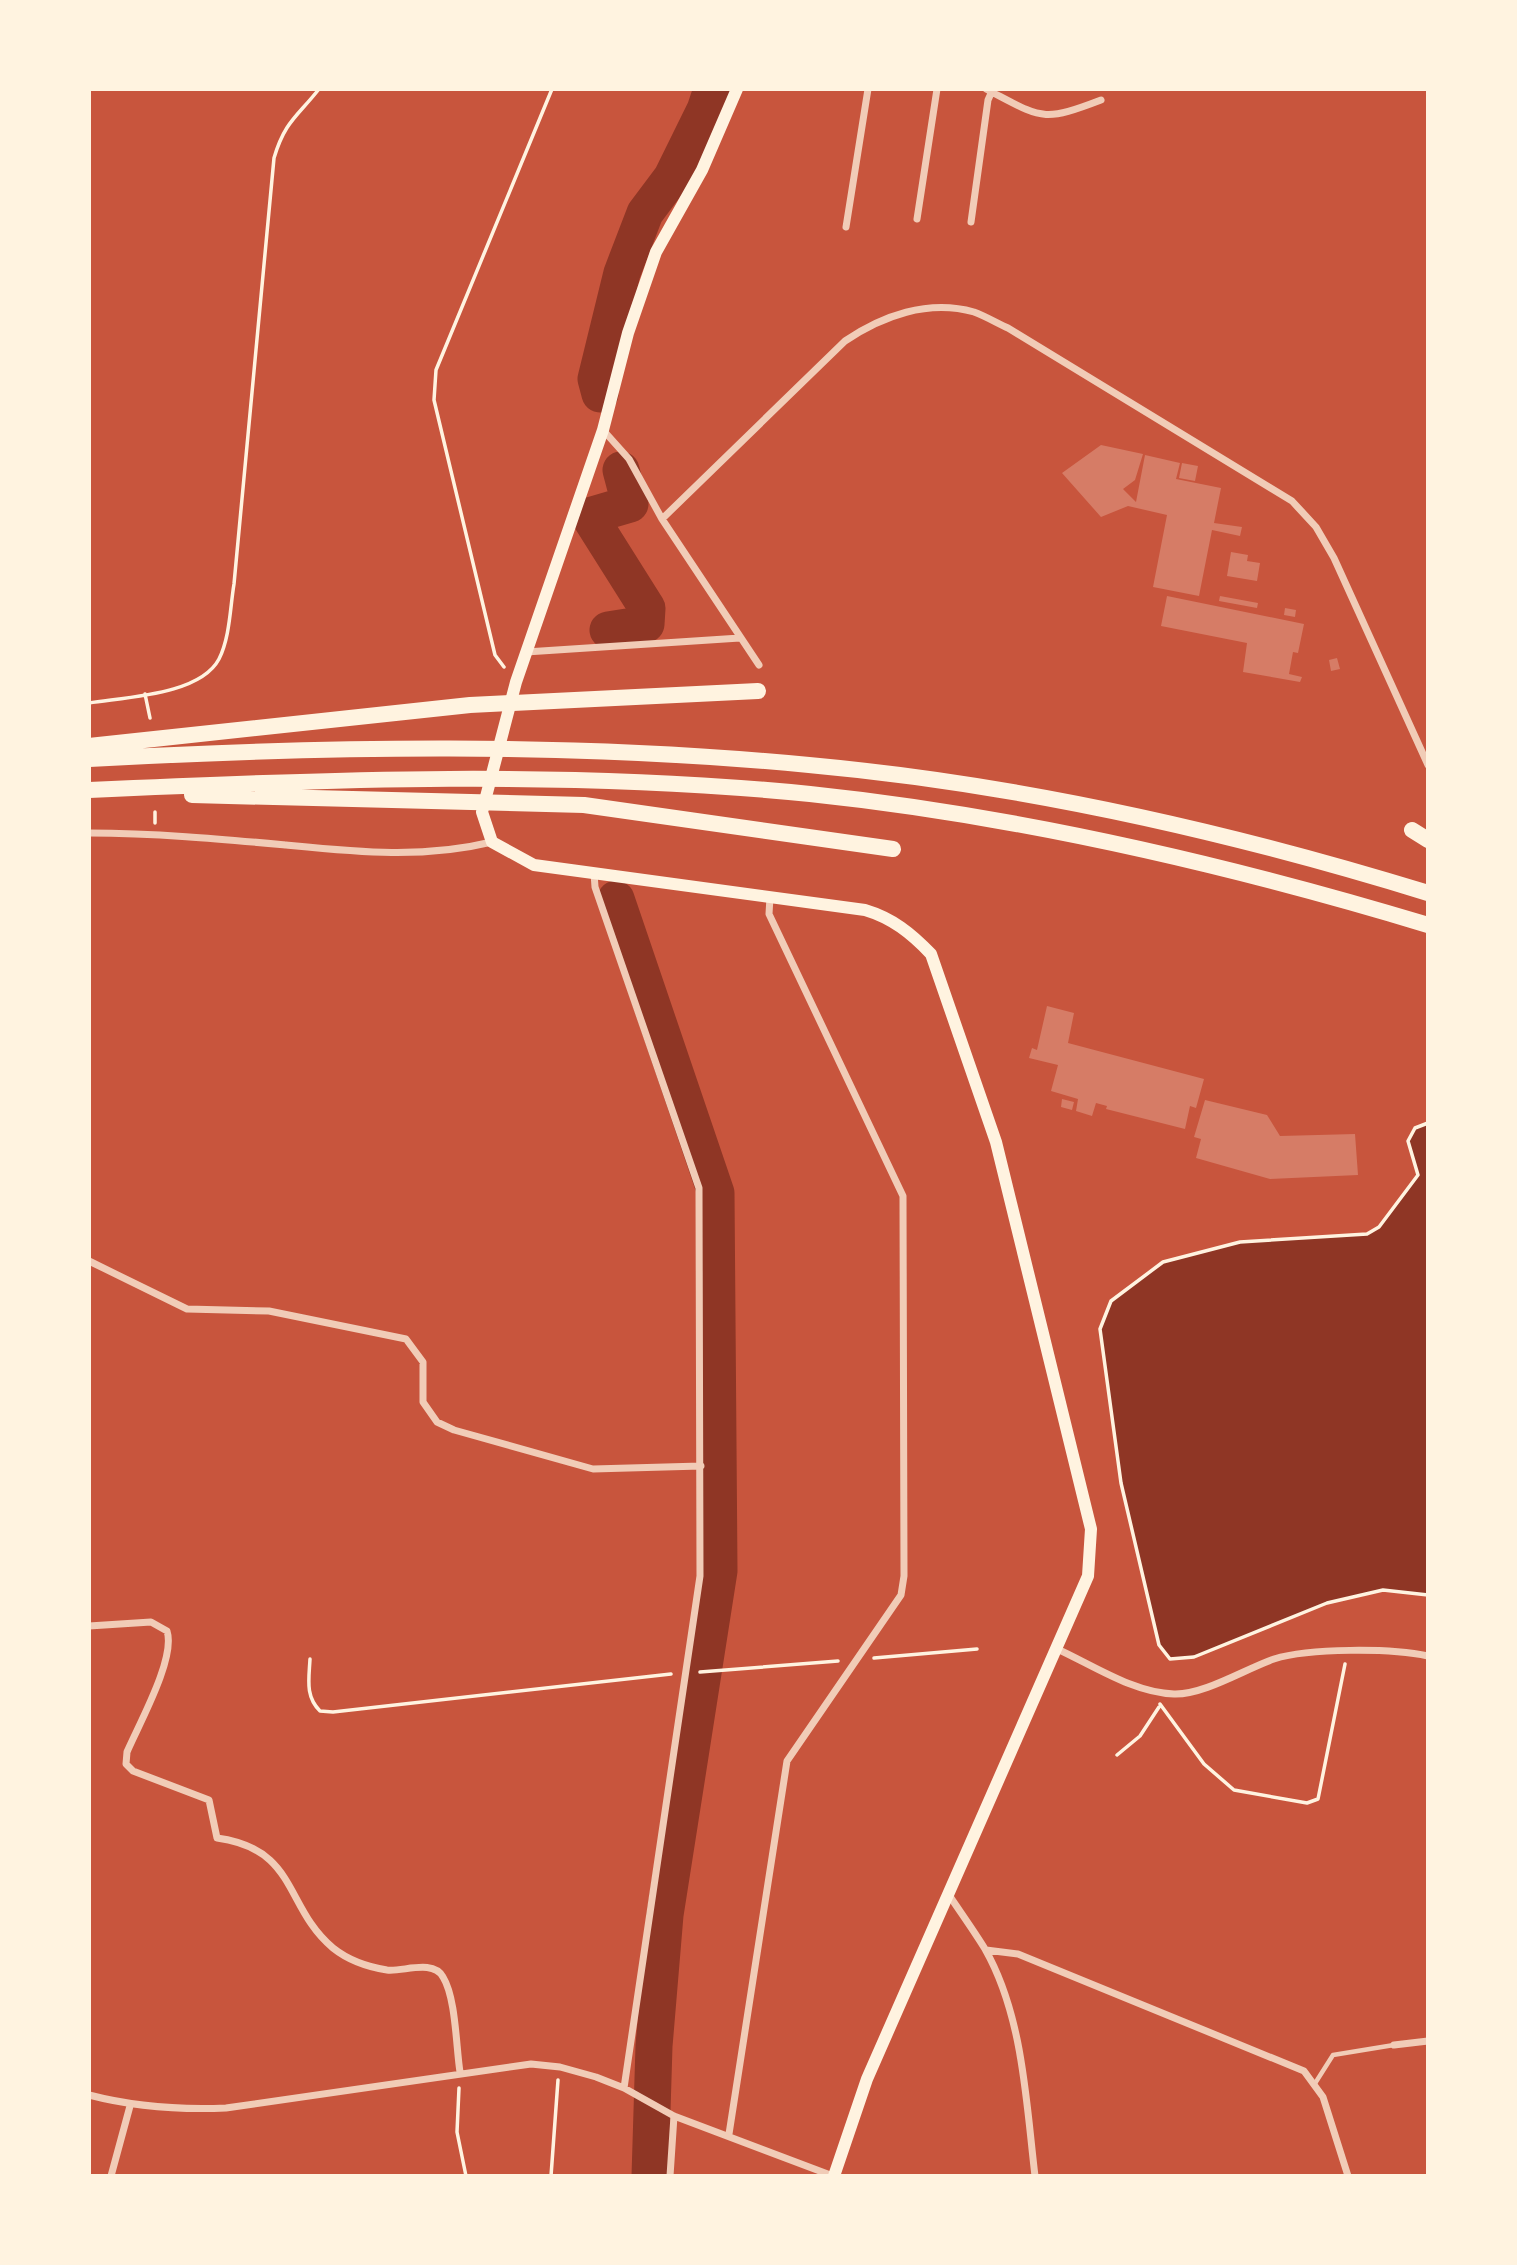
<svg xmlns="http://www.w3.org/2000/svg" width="1517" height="2265" viewBox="0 0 1517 2265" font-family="'Roboto Condensed',sans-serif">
<rect width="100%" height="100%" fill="#c8553d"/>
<path fill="#8f3625" d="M1428 1123V1595L1383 1590 1328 1603 1194 1657 1170 1659 1159 1645 1121 1483 1100 1329 1111 1301 1163 1262 1240 1242 1367 1234 1379 1227 1418 1176 1408 1141 1415 1128Z"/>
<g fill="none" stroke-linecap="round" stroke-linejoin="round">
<path stroke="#8f3625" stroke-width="37" d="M600 394 596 379 622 273 645 213 672 177 705 110 712 89
M608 630 646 624 647 608 589 516 630 504 621 470
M616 899 716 1193 719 1571 665 1915 654 2046 650 2176"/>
</g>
<path fill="#d67c66" d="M1101 445 1143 454 1135 480 1123 489 1136 502 1145 455 1180 463 1176 479 1221 488 1214 523 1242 527 1240 536 1212 530 1199 596 1153 587 1167 515 1128 506 1101 517 1062 473Z
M1182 463 1198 466 1195 481 1179 478Z
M1231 552 1248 555 1247 561 1260 563 1257 581 1227 576Z
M1167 596 1304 624 1298 653 1293 652 1289 674 1302 677 1300 682 1243 672 1247 643 1161 626Z
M1220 596 1258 603 1257 608 1219 601Z
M1285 608 1296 610 1295 617 1284 615Z
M1337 658 1340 669 1331 671 1329 660Z
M1047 1006 1074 1013 1068 1043 1204 1079 1196 1108 1190 1106 1185 1129 1106 1109 1107 1106 1096 1103 1092 1116 1076 1111 1078 1099 1051 1091 1058 1065 1029 1058 1032 1048 1037 1050Z
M1062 1099 1074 1102 1072 1110 1061 1107Z
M1205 1100 1267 1115 1280 1136 1355 1134 1358 1175 1270 1179 1196 1158 1201 1139 1194 1137Z"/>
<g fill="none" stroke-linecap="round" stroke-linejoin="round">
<path stroke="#fff3e0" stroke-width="3.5" d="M504 667 495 655 434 400 436 370 552 89
M145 694 150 718
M89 703C126 697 200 695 219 659 230 637 230 608 234 584L274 158C285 121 297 117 319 89
M155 823V812
M1428 1123 1415 1128 1408 1141 1418 1175 1379 1227 1367 1234 1240 1242 1163 1262 1111 1301 1100 1329 1121 1483 1159 1645 1170 1659 1194 1657 1327 1603 1383 1590 1428 1595
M874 1658 977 1649
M310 1659C309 1679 305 1696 320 1711L333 1712 671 1674
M700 1672 838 1661
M1160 1704 1204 1764 1234 1790 1307 1803 1318 1799 1345 1664
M1117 1755 1140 1736 1159 1707
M459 2088 457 2132 466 2176
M551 2176 558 2080"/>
<path stroke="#f1ccb7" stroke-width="4.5" d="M1314 2085 1333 2055 1394 2045"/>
<path stroke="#f1ccb7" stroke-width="7" d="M986 89C1042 118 1041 123 1101 100
M917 219 937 89
M971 222 988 100 993 89
M846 227 868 89
M603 430 629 459 662 519 759 665
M662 519 845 341C882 316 928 299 974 312 985 316 997 323 1008 328L1292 501 1316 527 1334 558 1428 765
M526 652 740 638
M89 833C155 833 220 839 286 845 357 852 422 859 492 842
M594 873 595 887 699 1188 700 1576 624 2088
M89 1261 187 1309 269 1311 406 1339 423 1362V1402L437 1422 454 1430 593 1469 701 1466
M89 1626 151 1622 167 1631C176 1658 139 1724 127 1752L126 1764 133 1771 209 1800 217 1838C298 1849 284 1907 333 1948 348 1960 368 1967 387 1970 403 1972 433 1959 443 1977 456 1998 456 2047 460 2072
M1055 1648C1091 1664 1133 1693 1174 1694 1204 1695 1245 1669 1274 1659 1309 1648 1391 1648 1428 1656
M949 1895C961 1913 974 1931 985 1949 1023 2016 1026 2101 1035 2176
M986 1950 1018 1954 1304 2071 1323 2097 1348 2176
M1394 2045 1428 2041
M89 2095C135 2107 178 2110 226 2108L531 2064 560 2067 596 2077 624 2088 674 2116 833 2176
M729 2134 787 1761 901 1595 904 1576 903 1196 769 914 770 897
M111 2176 130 2106
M670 2176 674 2116"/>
<path stroke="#fff3e0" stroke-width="12" d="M737 89 702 170 656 252 628 333 603 430 516 682 482 812 492 842 534 865 865 910C892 918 911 933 931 954L996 1142 1091 1529 1088 1576 867 2079 834 2176"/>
<path stroke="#fff3e0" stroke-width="16" d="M89 746 470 705 758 691
M89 759C329 746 570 742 809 765 1018 784 1227 831 1428 893
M89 790C329 779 570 770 810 794 1019 816 1226 864 1428 925
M192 795 584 805 893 849
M1412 830 1428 840"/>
</g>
<rect width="1517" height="2265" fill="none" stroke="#fff3e0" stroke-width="182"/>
</svg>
